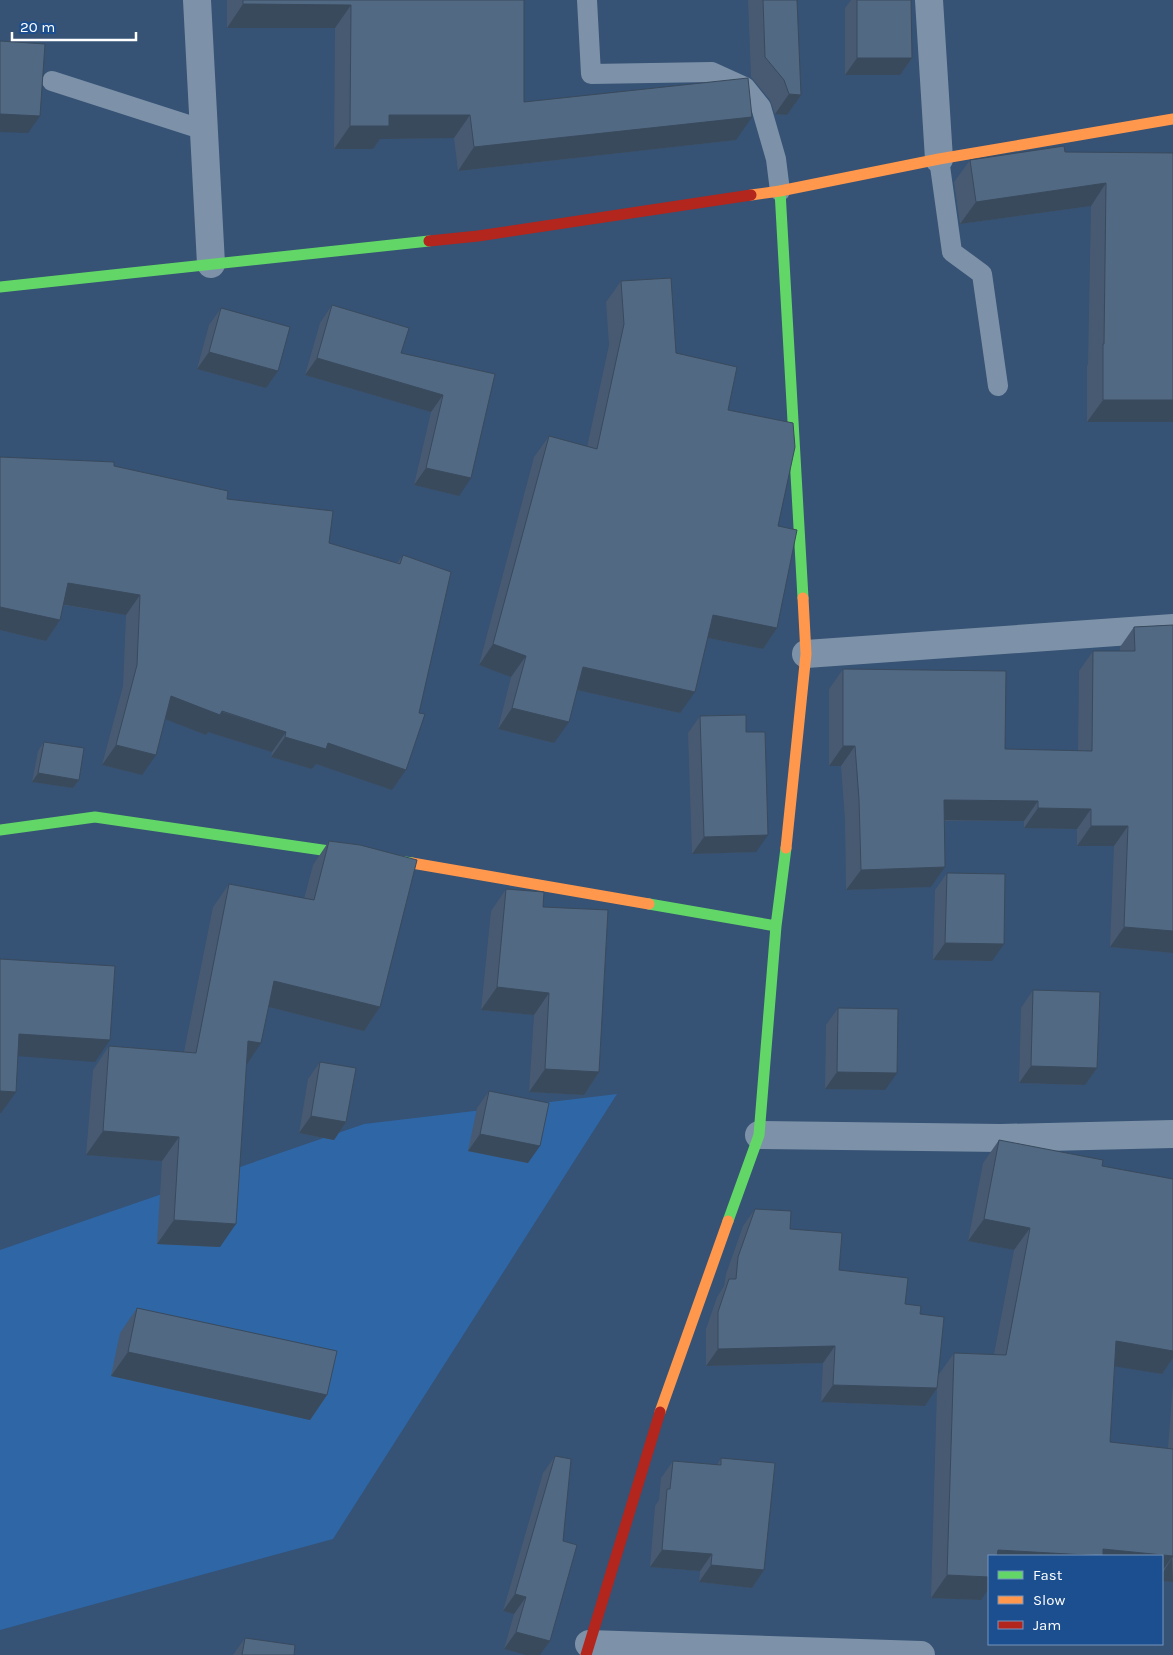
<svg xmlns="http://www.w3.org/2000/svg" width="1173" height="1655" viewBox="0 0 1173 1655" font-family="Karla,sans-serif">
<rect width="100%" height="100%" fill="#365274"/>
<path fill="#2f66a5" d="M617 1094 333 1539 0 1630V1250L364 1124Z"/>
<g fill="none" stroke-linecap="round" stroke-linejoin="round">
<path stroke="#7d92a8" stroke-width="20" d="M587 0 591 74 712 72 745 87 761 107 776 159 780 191
M52 81 204 130
M939 159 952 252 982 274 998 386"/>
<path stroke="#7d92a8" stroke-width="28" d="M197 0 211 264
M929 0 939 159
M806 654 1173 628
M759 1135 1001 1138 1173 1134
M589 1644 921 1655"/>
<path stroke="#63d668" stroke-width="11" d="M780 191 803 598
M0 287 429 241
M0 830 95 817 412 863
M649 904 776 926 786 848
M728 1221 759 1135 776 926"/>
<path stroke="#ff974d" stroke-width="11" d="M751 195 780 191 939 159 1173 119
M786 848 806 654 803 598
M412 863 649 904
M660 1412 728 1221"/>
<path stroke="#b3261e" stroke-width="11" d="M429 241 478 236 751 195
M586 1655 660 1412"/>
</g>
<path fill="#475a72" d="M227 0H524V102L736 140 458 171 454 138 380 139 373 149H334L335 28H227Z
M748 0H797L801 95 787 115 775 114 770 100 751 77Z
M851 0H911L912 58 900 75H845V8Z
M1065 152 1173 153V422H1087V366L1088 364 1091 206 960 224 954 182 970 160Z
M621 281 676 353 728 410 778 526 777 628 763 649 708 638 680 713 577 690 554 743 498 729 511 677 479 665 534 457 549 436 587 447 609 345 606 302Z
M332 305 401 353 495 374 459 496 414 485 431 412 305 375 320 323Z
M221 308 278 371 266 388 197 369 209 325Z
M0 457 114 466 227 499 329 543 397 563 403 555 406 770 392 790 316 764 312 769 271 757 272 752 208 732 206 735 165 719 142 775 102 765 123 686 126 615 63 605 60 620 46 641 0 630Z
M1173 625V953L1110 947 1114 846H1077V829L1024 828V821H945V867L931 887 846 890 845 820 841 766H829V689L843 669 1005 749 1078 751 1079 671 1093 651H1120V647L1134 627Z
M700 716 746 732 756 852 692 854 688 733Z
M44 742 79 780 73 788 32 782 38 751Z
M329 841 380 1007 364 1031 269 1007 246 1065 220 1247 157 1244 162 1161 86 1155 93 1070 109 1046 184 1052 213 907 229 884 304 899 313 865Z
M947 873 992 961 933 960 935 890Z
M506 889 543 907 599 1072 584 1095 529 1092 534 1015 481 1010 491 911Z
M1033 990 1097 1068 1085 1085 1019 1083 1021 1008Z
M838 1008 885 1090 825 1089 826 1025Z
M320 1062 346 1122 334 1140 299 1133 308 1079Z
M489 1091 528 1163 468 1151 477 1108Z
M999 1140 1102 1166 1173 1179V1358L1162 1374 1115 1366 1110 1442 1168 1448 1173 1383V1582L1162 1581V1556H989L981 1600 931 1598 937 1388 925 1406 821 1402 823 1363 706 1366V1329L717 1297 724 1286 726 1274 743 1226 755 1209 790 1229 839 1270 905 1304 920 1314 939 1374 954 1353 994 1354 1014 1250 968 1241 983 1163Z
M137 1308 327 1395 310 1420 111 1376 120 1333Z
M555 1456 550 1641 540 1655H526L504 1649 514 1614 503 1611 543 1473Z
M721 1458 764 1570 752 1588 699 1582 700 1571 650 1567 655 1506 659 1500 661 1478 673 1461 717 1465Z
M245 1638 294 1655H233Z"/>
<path fill="#394a5c" d="M243 4 351 5 335 28H227Z
M857 58H912L900 75H845Z
M789 94 801 95 787 115 775 114Z
M0 114 40 116 28 133 0 132Z
M389 115H470L454 138 380 139 373 149H334L350 126Z
M752 117 736 140 458 171 474 147Z
M1106 183 1091 206 960 224 976 202Z
M209 352 278 371 266 388 197 369Z
M317 358 443 395 431 412 305 375Z
M1103 400H1173V422H1087Z
M426 468 471 478 459 496 414 485Z
M68 583 140 595 126 615 54 603Z
M0 607 60 620 46 641 0 630Z
M713 615 777 628 763 649 698 636Z
M493 644 526 656 511 677 479 665Z
M583 667 695 692 680 713 568 688Z
M171 696 286 732 272 752 208 732 206 735 157 716Z
M512 708 569 722 554 743 498 729Z
M285 737 328 743 406 770 392 790 316 764 312 769 271 757Z
M116 745 156 755 142 775 102 765Z
M843 746H855L841 766H829Z
M38 773 79 780 73 788 32 782Z
M944 800 1038 801 1024 821 930 820Z
M1038 808 1091 809 1077 829 1024 828Z
M1091 826H1128L1114 846H1077Z
M768 835 756 852 692 854 704 837Z
M945 867 931 887 846 890 861 870Z
M1124 927 1173 931V953L1110 947Z
M945 943 1004 944 992 961 933 960Z
M274 981 380 1007 364 1031 257 1004Z
M497 987 549 993 534 1015 481 1010Z
M19 1034 110 1040 95 1062 4 1055Z
M248 1041 261 1043 245 1067Z
M1031 1066 1097 1068 1085 1085 1019 1083Z
M545 1069 599 1072 584 1095 529 1092Z
M837 1072 897 1073 885 1090 825 1089Z
M0 1091 16 1092 1 1113H0Z
M311 1116 346 1122 334 1140 299 1133Z
M103 1131 179 1137 162 1161 86 1155Z
M480 1134 540 1146 528 1163 468 1151Z
M984 1219 1030 1228 1014 1250 968 1241Z
M174 1220 236 1224 220 1247 157 1244Z
M1116 1341 1173 1351V1358L1162 1374 1100 1364Z
M835 1346 823 1363 706 1366 718 1349Z
M128 1352 327 1395 310 1420 111 1376Z
M833 1385 937 1388 925 1406 821 1402Z
M1103 1549 1173 1556 1162 1571V1556H993L998 1550Z
M662 1550 712 1554 700 1571 650 1567Z
M1172 1558 1173 1582 1162 1581V1574Z
M711 1565 764 1570 752 1588 699 1582Z
M947 1575 989 1577V1588L981 1600 931 1598Z
M515 1594 526 1597 514 1614 503 1611Z
M516 1632 550 1641 540 1655H526L504 1649Z"/>
<path fill="#526984" stroke="#394a5c" d="M243 0H524V102L748 78 752 117 474 147 470 115H389V126H350L351 5 243 4Z
M763 0H797L801 95 789 94 784 80 765 57Z
M857 0H911L912 58H857Z
M0 41 45 44 40 116 0 114Z
M1064 146 1065 152 1173 153V400H1103V344H1104L1106 183 976 202 970 160Z
M671 278 676 353 737 367 728 410 793 423 795 447 778 526 797 530 777 628 713 615 695 692 583 667 569 722 512 708 526 656 493 644 549 436 597 449 624 324 621 281Z
M332 305 409 328 401 353 495 374 471 478 426 468 443 395 317 358Z
M221 308 290 327 278 371 209 352Z
M0 457 114 462V466L228 491 227 499 333 511 329 543 400 564 403 555 451 572 419 713 425 714 406 770 328 743 326 749 285 737 286 732 222 711 220 715 171 696 156 755 116 745 137 665 140 595 68 583 60 620 0 607Z
M1173 625V931L1124 927 1128 826H1091V809L1038 808V801L944 800 945 867 861 870 859 799 855 746H843V669L1006 671 1005 749 1092 751 1093 651H1135L1134 627Z
M746 715V732H765L768 835 704 837 700 716Z
M44 742 84 748 79 780 38 773Z
M329 841 360 845 417 860 380 1007 274 981 261 1043 248 1041 236 1224 174 1220 179 1137 103 1131 109 1046 196 1053 229 884 314 900Z
M947 873 1005 874 1004 944 945 943Z
M506 889 544 892 543 907 608 910 599 1072 545 1069 549 993 497 987Z
M0 959 115 966 110 1040 19 1034 16 1092 0 1091Z
M1033 990 1100 992 1097 1068 1031 1066Z
M838 1008 898 1009 897 1073 837 1072Z
M320 1062 356 1068 346 1122 311 1116Z
M489 1091 549 1103 540 1146 480 1134Z
M999 1140 1103 1160 1102 1166 1173 1179V1351L1116 1341 1110 1442 1173 1449V1558V1556L1103 1549V1556L998 1550 997 1556H989V1577L947 1575 954 1353 1006 1355 1030 1228 984 1219Z
M755 1209 791 1211 790 1229 842 1233 839 1270 908 1278 905 1304 921 1306 920 1314 944 1317 937 1388 833 1385 835 1346 718 1349V1312L729 1279H736L738 1257Z
M137 1308 337 1351 327 1395 128 1352Z
M555 1456 571 1459 563 1541 577 1545 550 1641 516 1632 526 1597 515 1594Z
M721 1458 775 1463 764 1570 711 1565 712 1554 662 1550 667 1489H670L673 1461 721 1465Z
M245 1638 295 1645 294 1655H242Z"/>
<rect x="988" y="1555" width="175" height="90" fill="#1b4f8f" stroke="#7695bc"/>
<rect x="998" y="1571" width="25" height="8" fill="#63d668" stroke="#7695bc"/>
<text x="1033" y="1580" font-size="15" fill="#ffffff">Fast</text>
<rect x="998" y="1596" width="25" height="8" fill="#ff974d" stroke="#7695bc"/>
<text x="1033" y="1605" font-size="15" fill="#ffffff">Slow</text>
<rect x="998" y="1621" width="25" height="8" fill="#b3261e" stroke="#7695bc"/>
<text x="1033" y="1630" font-size="15" fill="#ffffff">Jam</text>
<path d="M12 32v8h124v-8" fill="none" stroke="#ffffff" stroke-width="2.5"/>
<text x="20" y="32" font-size="15" fill="#ffffff" stroke="#1b4f8f" stroke-width="4" paint-order="stroke">20 m</text>
</svg>
